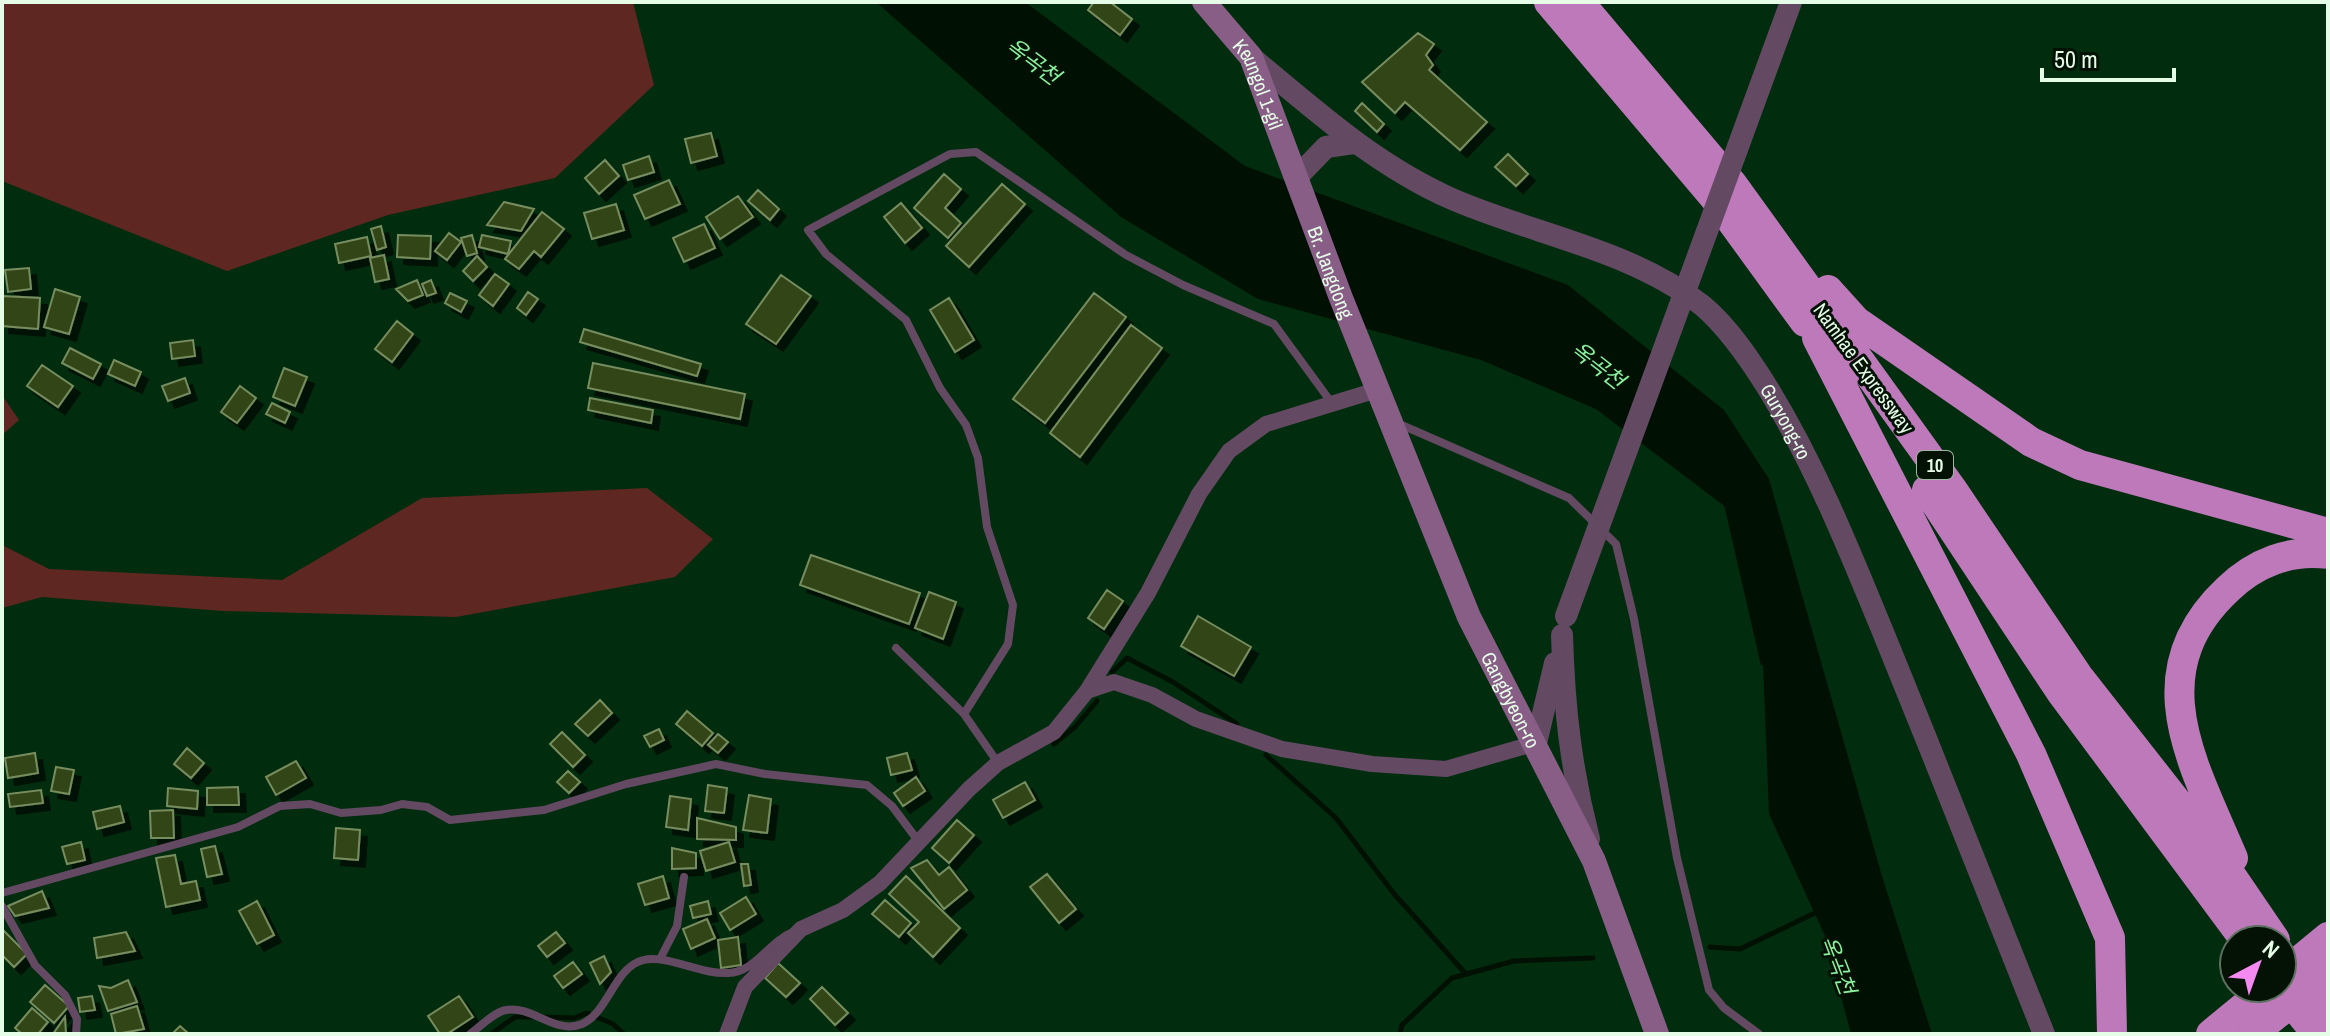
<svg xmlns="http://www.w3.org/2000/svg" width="2330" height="1036" viewBox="0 0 2330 1036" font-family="'Archivo Narrow','Noto Sans KR',sans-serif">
<defs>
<filter id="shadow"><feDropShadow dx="7" dy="7" stdDeviation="0" flood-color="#0009"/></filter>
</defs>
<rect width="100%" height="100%" fill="#012d0e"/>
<path fill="#5e2721" d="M2 2H633L654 85 555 178 388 215 227 271 2 181Z
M2 395 19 420 2 435Z
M647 488 713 539 675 577 456 617 223 611 42 597 2 608V545L49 569 282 580 422 498Z"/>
<path fill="#001002" d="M876 2H1025L1245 166 1568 285 1724 410 1769 479 1882 876 1932 1034H1851L1825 936 1769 814 1763 663 1727 508 1596 409 1481 360 1258 299 1121 217Z"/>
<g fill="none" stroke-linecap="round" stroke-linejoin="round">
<path stroke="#001002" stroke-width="5" d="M1726 502 1763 663
M1112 672 1127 658 1173 682 1237 724
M1054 744 1075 727 1097 701
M1266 755 1336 818 1395 895 1466 974
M1710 947 1740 949 1819 911
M542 1017 574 1018 587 1013 613 1024 624 1034
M491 1034 515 1017H532
M1400 1034 1402 1025 1452 978 1514 961 1593 958"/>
</g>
<path fill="#324518" stroke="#778d5e" stroke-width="2" filter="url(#shadow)" d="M1094 2H1110L1132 19 1120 35 1088 10Z
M1418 33 1434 44 1426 55 1433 65 1429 70 1487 122 1460 150 1405 102 1395 113 1362 82Z
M1362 103 1384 124 1377 132 1355 111Z
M711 133 717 156 691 163 685 139Z
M1508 154 1528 174 1516 186 1495 167Z
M649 156 654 172 628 180 623 165Z
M605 160 619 176 599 194 585 178Z
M944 174 961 189 945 208 961 223 948 238 914 208Z
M669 180 680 204 645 219 634 195Z
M1002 184 1025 204 969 267 946 246Z
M758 190 779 209 770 220 748 201Z
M738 196 753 217 720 239 706 217Z
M504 202 534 209 521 231 487 225Z
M901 203 922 228 905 243 884 217Z
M616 204 624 230 592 239 584 213Z
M542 212 564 229 541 257 534 251 519 269 505 259Z
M704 224 715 248 684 262 673 238Z
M381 226 386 247 377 250 371 229Z
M449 233 461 242 447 260 435 251Z
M398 235 431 236 430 259 397 257Z
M472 235 477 253 467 256 461 238Z
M482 235 511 241 508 254 479 247Z
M367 237 371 256 339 263 335 244Z
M384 255 389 279 375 282 370 258Z
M477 256 487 267 473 281 463 271Z
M29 268 31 289 8 292 5 270Z
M495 274 509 284 493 306 479 295Z
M781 275 811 296 776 344 746 324Z
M417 280 423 295 408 301 396 289Z
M431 280 436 293 427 296 422 284Z
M55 289 80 297 69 334 44 327Z
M528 292 538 299 526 315 517 308Z
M450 293 467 301 461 312 445 303Z
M1094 293 1126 317 1045 423 1013 399Z
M2 296 40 298 38 329 2 326Z
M949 298 974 340 955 352 930 310Z
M397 321 413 334 392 362 375 349Z
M1131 325 1162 348 1080 457 1050 433Z
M584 329 701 364 697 376 580 342Z
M193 340 195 356 172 359 170 343Z
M70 348 101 364 93 379 62 363Z
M114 360 141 372 135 386 108 374Z
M593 363 745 394 740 419 588 388Z
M42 365 73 386 58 407 27 386Z
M284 368 307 377 295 406 273 397Z
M185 378 190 393 168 401 162 386Z
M240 386 256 398 237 423 221 412Z
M590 398 653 410 651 423 588 410Z
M272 403 290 412 285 423 266 414Z
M811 555 920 593 909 624 800 585Z
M1107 590 1123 601 1104 629 1088 618Z
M929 592 956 602 943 639 915 628Z
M1198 616 1251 647 1234 676 1181 646Z
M600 700 612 713 588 736 575 724Z
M687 711 713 733 702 746 676 724Z
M659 729 664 740 650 747 644 736Z
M562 732 585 755 573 767 550 744Z
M718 734 728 742 718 753 708 745Z
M187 748 204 763 191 778 174 764Z
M35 753 38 773 8 778 5 758Z
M907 753 912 770 891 775 887 758Z
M296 761 306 778 276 795 266 777Z
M56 767 74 770 69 794 51 791Z
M568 771 580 782 569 793 557 782Z
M916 777 925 791 903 806 894 793Z
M1025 782 1035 800 1003 818 993 800Z
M708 785 727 788 724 813 705 811Z
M238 787 239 805H207V788Z
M168 788 198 791 197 809 167 806Z
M41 790 43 803 10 807 8 794Z
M749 795 771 799 767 833 743 830Z
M670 796 691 799 688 830 666 827Z
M120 806 124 822 97 829 93 812Z
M173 810 174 838H151L150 811Z
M697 818 736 827V840L697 839Z
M957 820 974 835 949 863 932 848Z
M336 828 360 830 358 860 334 858Z
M81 842 85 860 67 864 62 847Z
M729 842 735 862 706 871 700 851Z
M215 846 222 874 207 877 201 849Z
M672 848 696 853V868L672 869Z
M175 855 181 884 196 881 200 900 166 907 156 858Z
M927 860 939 875 949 867 967 890 944 909 911 868Z
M741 864H748L751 885 744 886Z
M1047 874 1076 909 1059 923 1030 887Z
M663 876 669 898 645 905 638 884Z
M906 876 960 928 933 957 908 933 919 922 889 894Z
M42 891 49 908 15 916 8 906Z
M746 897 756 914 730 930 720 913Z
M885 900 911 923 899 937 872 914Z
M257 901 274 935 257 944 239 911Z
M708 901 711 914 693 918 690 906Z
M707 919 715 938 691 949 683 929Z
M2 929 27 954 14 967 2 955Z
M126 932 135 951 97 958 94 938Z
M556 932 565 943 547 957 538 946Z
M738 937 741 965 721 968 718 940Z
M604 956 611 972 600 984 590 963Z
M573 962 582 974 563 988 554 976Z
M778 963 800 983 786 997 765 978Z
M128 980 137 1002 108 1011 99 986 111 988Z
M45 985 69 1006 54 1023 30 1002Z
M822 987 848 1013 835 1025 810 999Z
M92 996 95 1010 80 1012 78 998Z
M459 996 473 1017 447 1034H440L428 1016Z
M137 1006 144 1029 116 1034 111 1014Z
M32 1008 48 1022 38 1034H22L15 1028Z
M65 1017 66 1034H53Z
M180 1026 189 1034H172Z"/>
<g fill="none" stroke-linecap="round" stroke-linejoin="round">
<path stroke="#644963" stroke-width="8" d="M1397 423 1569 498 1616 544 1634 619 1677 858 1709 990 1724 1008 1759 1034
M896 648 964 714
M998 763 964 714 1008 644 1013 605 987 527 978 458 966 425 940 388 906 320 826 254 808 230 950 154 976 152 1126 255 1183 285 1274 324 1331 402
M2 893 238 827 280 806 310 804 341 813 381 810 402 804 427 807 450 820 544 810 626 784 716 764 765 774 867 785 892 806 919 842
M2 906 35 965 65 995 77 1019 76 1034
M661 957 677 926 684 877
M470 1034C480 1027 494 1012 506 1010 532 1005 555 1035 582 1024 606 1013 612 978 634 964 658 948 697 975 728 973 756 972 768 942 793 932"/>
<path stroke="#644963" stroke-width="16" d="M1087 691 1114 682 1152 695 1196 719 1282 749 1372 764 1446 769 1536 743
M727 1034 745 987 801 929 843 910 880 883 969 789 998 763 1054 732 1087 691 1148 593 1199 494 1229 451 1266 424 1380 389"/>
<g stroke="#644963" stroke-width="22">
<path id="s1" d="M1251 57C1315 110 1375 165 1452 199 1535 235 1630 249 1703 306 1729 328 1751 361 1769 390 1817 469 1850 552 1885 637 1939 769 1991 902 2044 1034"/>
<path d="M1297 177 1326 147 1354 143"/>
<path d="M1562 635C1564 707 1571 769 1589 839"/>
<path d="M1536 743 1555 663"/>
</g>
<path stroke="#885d86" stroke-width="24" id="s2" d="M1204 2 1251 57 1341 298 1469 617 1594 861 1657 1034"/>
<path stroke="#bd79b9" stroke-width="30" d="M1549 2 1714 197 1805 322
M1579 2 1733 185 1952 489 2078 676 2209 843 2275 940
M1828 290 1856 321 2031 442 2080 465 2328 533
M1817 338 2031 754 2110 938 2112 1034
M1927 490 2061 692 2245 940
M2233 858C2193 763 2138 673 2228 589 2255 563 2290 549 2328 554
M2296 968 2328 1007
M2280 988 2317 1034
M2211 1034 2267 988"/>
<path stroke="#644963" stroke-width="22" d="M1566 616 1791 2"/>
<path stroke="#bd79b9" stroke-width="30" d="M2282 975 2328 937
M2252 1034 2328 973"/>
</g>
<g text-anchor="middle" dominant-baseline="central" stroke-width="6" stroke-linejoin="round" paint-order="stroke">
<rect fill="#031205" stroke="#a1b6a3" stroke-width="2" x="1917" y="451" width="36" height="28" rx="6"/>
<g font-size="18" font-weight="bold" fill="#e5fce7">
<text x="1935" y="465">10</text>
</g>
<g font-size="20" fill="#e5fce7" stroke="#031205">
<text stroke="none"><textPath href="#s2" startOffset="100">Keungol 1-gil</textPath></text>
<text stroke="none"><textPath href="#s2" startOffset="302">Br. Jangdong</textPath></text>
<text transform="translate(1864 368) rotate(54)">Namhae Expressway</text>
<text stroke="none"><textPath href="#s1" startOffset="664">Guryong-ro</textPath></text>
<text stroke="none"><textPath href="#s2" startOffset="766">Gangbyeon-ro</textPath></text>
</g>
<g font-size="22" font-style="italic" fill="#8bf09d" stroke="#031205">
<text transform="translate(1033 61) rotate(37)">옥곡천</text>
<text transform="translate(1598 365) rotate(38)">옥곡천</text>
<text transform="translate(1838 965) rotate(69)">옥곡천</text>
</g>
</g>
<rect width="2330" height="1036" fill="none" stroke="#e5fce7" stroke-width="8"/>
<g transform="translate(2258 964) rotate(41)"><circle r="38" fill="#031205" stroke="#5d705f" stroke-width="2"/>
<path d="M0-6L14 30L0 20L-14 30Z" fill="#f489f0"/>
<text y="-12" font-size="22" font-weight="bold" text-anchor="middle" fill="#e5fce7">N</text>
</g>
<path d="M2042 68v12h132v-12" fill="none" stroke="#e5fce7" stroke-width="4"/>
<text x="2054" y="68" font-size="24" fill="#e5fce7" stroke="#031205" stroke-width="6" paint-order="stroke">50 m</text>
</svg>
